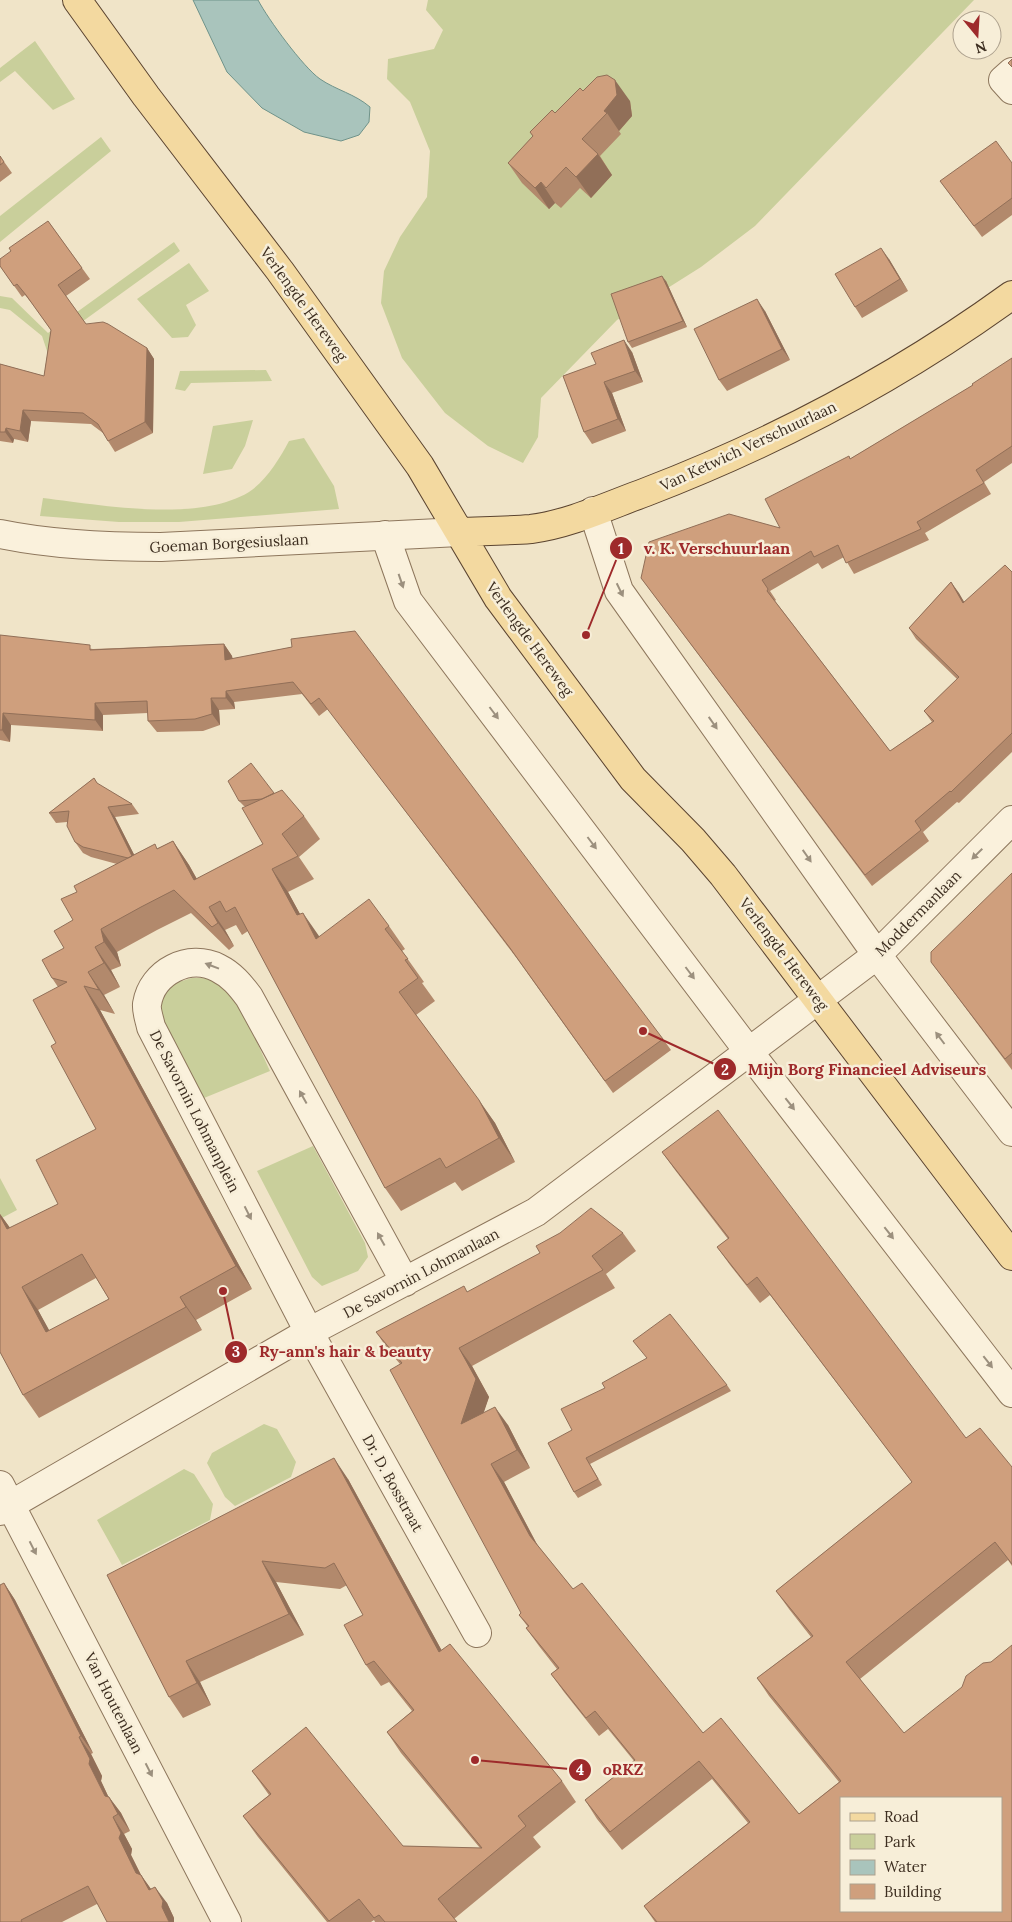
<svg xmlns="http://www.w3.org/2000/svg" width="1012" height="1922" viewBox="0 0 1012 1922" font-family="Lora,serif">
<rect width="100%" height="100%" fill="#f0e4c8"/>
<path fill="#c9cf9b" d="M428 0H974L755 226 701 267 617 320 541 398 538 437 523 463 488 446 445 413 402 358 381 303 384 271 400 237 427 197 430 151 410 102 387 79 388 59 434 49 443 30 426 10Z
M35 41 75 99 53 110 15 71 0 82V68Z
M101 137 111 151 0 242V216Z
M174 242 180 251 68 332 48 354 42 336 10 310 0 308V296L12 298 48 333Z
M189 263 209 291 186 305 196 325 188 337 172 338 137 299Z
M266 370 272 381 191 383 185 391 175 389 180 371Z
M253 420 245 446 232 469 203 474 213 426Z
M304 438 334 486 339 509 179 522H119L40 516 43 498C101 505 198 523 249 492 266 481 280 458 289 441Z
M192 978C203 978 213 978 222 985 240 999 259 1048 270 1071L204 1098 159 1015 162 997 175 983Z
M313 1146 365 1243 368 1257 358 1271 322 1286 312 1277 257 1171Z
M0 1178 17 1210 0 1219Z
M264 1424 277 1429 296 1462 291 1477 235 1506 225 1497 207 1463 212 1453Z
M184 1469 194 1474 213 1504 210 1520 122 1565 97 1520Z"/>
<path fill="#a9c4bc" stroke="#6f938a" d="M193 0H258C268 19 303 67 320 79 336 90 355 94 370 107L369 122 359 135 341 141 304 132 262 108 227 72Z"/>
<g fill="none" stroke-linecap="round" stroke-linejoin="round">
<defs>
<path id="minor" d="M1012 72 1003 80 1012 90
M593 511 619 591 877 955 1012 1132
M0 534C53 545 107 547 161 547L459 532
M385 535 408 601 749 1052 1012 1393
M405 1282 249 997C240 985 232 975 218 968 189 953 152 972 147 1004 146 1011 150 1021 151 1027L309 1332 477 1633
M0 1485 227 1922
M0 1511 309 1332 536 1212 877 955 1012 820"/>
<path id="major" d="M77 0 146 96 280 271 420 466 498 598 633 779 693 840 723 875 1012 1256
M459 532C483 531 507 531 531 529 570 524 610 505 646 492 776 442 899 377 1012 295"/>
</defs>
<use href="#minor" stroke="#8d765c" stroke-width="30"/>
<use href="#major" stroke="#5b4430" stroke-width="30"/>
<use href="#minor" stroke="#faf1dc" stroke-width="28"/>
<use href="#major" stroke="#f3d9a0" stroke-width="28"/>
</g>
<path fill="#b2896c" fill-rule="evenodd" d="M583 91 630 101 632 116 619 131 621 134 600 156 612 175 591 198 580 188 561 208 555 203 549 209 522 183 508 163 533 136 530 132Z
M0 156 12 173 0 182Z
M1012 163V215L982 237 940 181Z
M48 221 90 279 66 296 86 324 147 348 154 359 153 433 115 452 103 433 91 424 31 421 28 442 14 439 13 443 0 441V364L44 376 51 330 34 306 25 295 22 297 0 266Z
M889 259 908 291 862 318 855 307Z
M666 281 687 327 632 348 628 342Z
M765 311 790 360 727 391 719 380Z
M632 352 643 382 612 393 626 431 592 444 584 432 563 376Z
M1012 358V463L984 482 991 494 925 533 929 540 854 574 844 557 822 569 818 563 770 591 776 600 775 601 890 751 932 722 924 711 957 679 916 639 909 628 951 582 964 602 1012 572V752L959 803 957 802 923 832 929 841 872 886 641 578 780 528 850 459 973 385Z
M0 635 93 649 224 644 232 656 233 659 292 647 663 1039 671 1050 613 1093 518 960 328 709 319 716 302 694 234 702 235 709 219 710 220 725 203 731 157 732 148 721V713L103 715V731L11 725 10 742 0 740Z
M94 778 98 785 132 804 139 814 115 817 134 855 158 848 173 841 189 865 197 879 263 844 247 806H244L239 801 274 793 304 816 320 839 299 857 314 879 288 892 300 914 319 937 389 926 405 949 402 951 424 982 422 983 435 1001 416 1015 495 1123 515 1162 462 1191 455 1182 401 1211 385 1188 248 931 242 935 236 925 225 930 234 946 229 950 191 913 157 930 117 952 121 966 111 970 120 987 104 995 115 1014 100 1010 252 1289 196 1320 202 1330 39 1418 23 1395 0 1352V1214L10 1228 58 1204 96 1129 56 1043 58 987 52 978 64 948 73 920 77 892 117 864 91 857 83 853 75 842 67 822 56 823 49 813ZM96 1278 109 1299 49 1331 38 1310Z
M1012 873V1070L931 962Z
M662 1152 966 1438 1012 1467V1566L1008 1560 860 1679 1012 1922H655L644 1906 748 1823 712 1779 622 1850 597 1819 585 1800 634 1761 608 1729 599 1736 564 1692 551 1674 557 1669 539 1646 526 1628 528 1627 519 1615 521 1613 400 1364 389 1351 376 1332 468 1292 623 1233 636 1251 606 1274 615 1288 472 1366 489 1397 483 1413 508 1425 530 1468 504 1482 538 1546 573 1589 703 1733 799 1814 839 1782 769 1696 757 1678 811 1637 789 1609 776 1591 912 1482 770 1295 760 1303 730 1265 717 1247 728 1239 675 1170Z
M727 1385 731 1391 590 1464 602 1485 578 1498 574 1492 548 1443Z
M348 1479 442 1651 562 1781 576 1802 533 1837 541 1847 454 1919 457 1922H375L374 1920 371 1922H327L258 1837 243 1816 269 1795 252 1771 403 1846 480 1848 401 1753 387 1732 412 1711 389 1682 381 1686 366 1665 363 1615 347 1585 340 1589 276 1582 304 1635 200 1682 211 1705 183 1718 169 1697 107 1575Z
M4 1583 15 1600 93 1753 91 1754 102 1776 101 1781 108 1796 121 1813 130 1831 124 1834 132 1849 131 1855 141 1875 151 1889 167 1903 174 1918 97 1904 62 1922H0Z"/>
<path fill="#916f58" d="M615 80 630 101 632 116 619 131 607 113 604 111Z
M598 154 612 175 591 198 576 177Z
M541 182 555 203 549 209 535 188Z
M881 248 889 259 908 291 900 279Z
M662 276 666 281 687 327 683 321Z
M757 299 765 311 790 360 782 349Z
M624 340 632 352 643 382 635 371Z
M147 348 154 359 153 433 145 422Z
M604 382 612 393 626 431 618 419Z
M23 410 31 421 28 442 20 431Z
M6 428 14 439 13 443 5 432Z
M951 582 959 593 971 614 963 603Z
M224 644 232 656 233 672 225 660Z
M226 691 234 702 235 709 226 698Z
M211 698 219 710 220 725 212 714Z
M95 703 103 715V731L95 720Z
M3 713 11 725 10 742 2 730Z
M108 807 115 817 142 870 134 860Z
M173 841 189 865 210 903 194 880Z
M272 869 288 892 313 938 297 915Z
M209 907 225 930 234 946 218 923Z
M303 913 319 936 332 962 316 939Z
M101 929 117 952 121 966 104 942Z
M95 947 111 970 120 987 104 963Z
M88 972 104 995 115 1014 99 990Z
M84 986 100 1010 252 1289 236 1266Z
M479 1100 495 1123 515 1162 499 1138Z
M0 1214 13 1232 7 1229 0 1216Z
M22 1287 38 1310 63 1355 46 1332Z
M180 1297 196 1320 202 1330 186 1307Z
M459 1348 472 1366 489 1397 474 1442 461 1424Z
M495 1407 508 1425 530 1468 517 1450Z
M334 1458 348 1479 454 1673 439 1652Z
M491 1464 504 1482 542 1554 530 1536Z
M262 1561 276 1582 304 1635 289 1614Z
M4 1583 15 1600 93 1753 81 1736Z
M186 1661 200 1682 211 1705 197 1683Z
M79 1737 91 1754 102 1776 101 1781 116 1813 105 1796 89 1764Z
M109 1797 121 1813 130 1831 118 1814Z
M113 1817 124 1834 132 1849 131 1855 148 1889 136 1873 119 1838Z
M141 1875 153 1892 149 1890Z
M155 1887 167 1903 174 1918V1922H169L162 1907Z"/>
<path fill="#cf9f7d" stroke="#916f58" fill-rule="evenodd" d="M1012 59V67L1008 63Z
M607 75 615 80 617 95 604 111 607 113 582 139 598 154 576 177 566 167 546 188 541 182 535 188 508 163 533 136 530 132 552 110 555 113 580 88 583 91 597 77Z
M996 141 1012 163V198L974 226 940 181Z
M0 156 4 162 0 165Z
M48 221 82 268 58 285 86 324 103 322 108 324 147 348 145 422 108 441 98 424 83 413 23 410 20 431 6 428 5 432H0V364L44 376 51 330 26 295 17 284 14 286 0 266V259L11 251 9 248Z
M881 248 900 279 855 307 835 274Z
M662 276 683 321 628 342 611 294Z
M757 299 782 349 719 380 694 329Z
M624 340 635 371 604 382 618 419 584 432 563 376 596 364 591 353Z
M1012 358V446L976 470 984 483 917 522 921 529 846 563 838 545 814 557 811 551 762 580 768 589 767 591 890 751 934 721 924 711 959 677 909 628 951 582 963 603 1005 565 1012 572V733L951 792 950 791 915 821 921 830 865 875 641 578 649 542 729 514 780 528 765 499 849 456 850 459 973 385 972 384Z
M355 631 663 1039 605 1081 510 948 319 698 311 704 293 682 226 691V698H211L212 714 195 719 148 721 147 701 95 703V720L3 713 2 730H0V635L90 645V650L224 644 225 660 292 647 291 639Z
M251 763 274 793 262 799 239 801 228 781Z
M94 778 97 783 132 804 108 807 132 856 128 858 83 847 75 842 67 826 69 811 49 813Z
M282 790 304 816 282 834 298 856 272 869 297 915 303 913 316 939 369 899 389 926 385 929 408 959 405 960 418 978 399 992 479 1100 499 1138 446 1168 440 1158 385 1188 235 907 226 912 220 901 209 907 218 923 212 927 174 890 141 907 101 929 104 942 95 947 104 963 88 972 99 990 84 986 236 1266 180 1297 186 1307 23 1395 0 1352V1216L7 1229 58 1204 36 1160 96 1129 51 1046 56 1043 33 1000 67 982 52 978 42 960 64 948 54 931 73 920 61 899 77 892 74 886 155 844 157 849 173 841 194 880 263 844 242 808ZM82 1254 109 1299 46 1332 22 1287Z
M1012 873V1053L1005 1059 931 962V952Z
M718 1110 966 1438 980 1428 1012 1467V1564L995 1542 846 1662 904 1733 962 1687 966 1676 983 1663 991 1662 1012 1645V1922H657L644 1906 750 1822 699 1761 610 1832 585 1800 635 1760 595 1711 586 1718 551 1674 559 1668 526 1628 529 1626 519 1615 521 1613 390 1370 402 1363 376 1332 464 1286 467 1292 540 1253 536 1246 560 1233 591 1208 623 1233 592 1256 603 1270 459 1348 476 1379 461 1424 495 1407 517 1450 491 1464 530 1536 573 1589 582 1583 703 1733 721 1718 799 1814 841 1781 757 1678 813 1636 776 1591 912 1482 757 1277 747 1285 717 1247 729 1238 662 1152ZM841 1798H1001V1911H841Z
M670 1314 727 1385 586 1458 598 1479 574 1492 548 1443 572 1430 561 1409 605 1388 602 1383 647 1358 633 1341Z
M334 1458 439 1652 450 1644 562 1781 518 1816 526 1826 438 1899 457 1922H385L379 1915 374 1918 359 1899 329 1921 243 1816 271 1794 252 1771 306 1727 403 1846 482 1848 387 1732 414 1710 374 1661 366 1665 344 1625 363 1615 334 1563 325 1568 262 1561 289 1614 186 1661 197 1683 169 1697 107 1575Z
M4 1583 81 1736 79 1737 90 1759 89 1764 105 1796 109 1797 118 1814 113 1817 121 1833 119 1838 136 1873 141 1875 149 1890 155 1887 163 1901 162 1907 169 1922H107L88 1886 21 1920 22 1922H0V1585Z"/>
<defs><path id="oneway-solid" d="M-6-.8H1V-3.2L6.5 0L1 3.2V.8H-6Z" transform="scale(1.25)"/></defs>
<g fill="#9c907e">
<use href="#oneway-solid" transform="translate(401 581) rotate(71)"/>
<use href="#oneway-solid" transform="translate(620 590) rotate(64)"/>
<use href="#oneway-solid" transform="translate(494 713) rotate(53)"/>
<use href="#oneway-solid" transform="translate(713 723) rotate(55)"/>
<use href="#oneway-solid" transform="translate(592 843) rotate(53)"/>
<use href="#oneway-solid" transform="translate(977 854) rotate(135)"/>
<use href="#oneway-solid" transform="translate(807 856) rotate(55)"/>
<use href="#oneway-solid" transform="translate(212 966) rotate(-159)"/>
<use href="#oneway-solid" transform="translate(690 973) rotate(53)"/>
<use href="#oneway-solid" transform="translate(940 1038) rotate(-127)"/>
<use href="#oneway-solid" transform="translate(303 1097) rotate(-119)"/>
<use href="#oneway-solid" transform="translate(790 1104) rotate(52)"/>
<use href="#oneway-solid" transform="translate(248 1213) rotate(63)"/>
<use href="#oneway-solid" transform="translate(889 1233) rotate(52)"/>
<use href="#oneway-solid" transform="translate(381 1239) rotate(-119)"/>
<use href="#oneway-solid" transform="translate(988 1362) rotate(52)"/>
<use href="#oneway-solid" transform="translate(33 1548) rotate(63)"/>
<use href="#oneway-solid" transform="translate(149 1770) rotate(63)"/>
</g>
<g text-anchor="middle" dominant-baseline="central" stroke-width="5" stroke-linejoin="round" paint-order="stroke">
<g font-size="15" fill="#3d2e20" stroke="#f7eed8">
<text transform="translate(304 304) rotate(54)">Verlengde Hereweg</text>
<text transform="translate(748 446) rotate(-25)">Van Ketwich Verschuurlaan</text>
<text transform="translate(229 543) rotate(-3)">Goeman Borgesiuslaan</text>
<text transform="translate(530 639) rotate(54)">Verlengde Hereweg</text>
<text transform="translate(918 913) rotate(-45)">Moddermanlaan</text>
<text transform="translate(784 954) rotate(53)">Verlengde Hereweg</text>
<text transform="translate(195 1111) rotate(63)">De Savornin Lohmanplein</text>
<text transform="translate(421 1273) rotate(-28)">De Savornin Lohmanlaan</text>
<text transform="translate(393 1483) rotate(61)">Dr. D. Bosstraat</text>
<text transform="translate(114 1703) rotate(63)">Van Houtenlaan</text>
</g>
</g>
<path fill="none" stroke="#9e2a2b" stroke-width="2" d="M586 635L621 548M643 1031L725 1069M223 1291L236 1352M475 1760L580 1770"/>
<g fill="#9e2a2b" stroke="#f7eed8" stroke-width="2">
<circle cx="586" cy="635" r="5"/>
<circle cx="643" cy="1031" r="5"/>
<circle cx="223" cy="1291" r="5"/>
<circle cx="475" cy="1760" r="5"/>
<circle cx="621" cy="548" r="12"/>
<circle cx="725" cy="1069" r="12"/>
<circle cx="236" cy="1352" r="12"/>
<circle cx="580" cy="1770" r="12"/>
</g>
<g font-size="15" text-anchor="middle" font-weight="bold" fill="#fff">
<text x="621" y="554">1</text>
<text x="725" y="1075">2</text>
<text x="236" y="1357">3</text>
<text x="580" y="1775">4</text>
</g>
<g font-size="16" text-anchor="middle" font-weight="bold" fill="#9e2a2b" stroke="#f7eed8" stroke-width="5" stroke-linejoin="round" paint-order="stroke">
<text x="717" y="554">v. K. Verschuurlaan</text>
<text x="867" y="1075">Mijn Borg Financieel Adviseurs</text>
<text x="345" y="1357">Ry-ann's hair &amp; beauty</text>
<text x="623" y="1775">oRKZ</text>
</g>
<rect x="840" y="1797" width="162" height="115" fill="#f7eed8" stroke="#ada18e"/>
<rect x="850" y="1813" width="25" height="8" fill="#f3d9a0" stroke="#ada18e"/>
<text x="884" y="1822" font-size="15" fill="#3d2e20">Road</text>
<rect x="850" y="1834" width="25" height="15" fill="#c9cf9b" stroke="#ada18e"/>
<text x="884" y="1847" font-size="15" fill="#3d2e20">Park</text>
<rect x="850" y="1860" width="25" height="15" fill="#a9c4bc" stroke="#ada18e"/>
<text x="884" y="1872" font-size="15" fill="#3d2e20">Water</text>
<rect x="850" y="1884" width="25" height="15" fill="#cf9f7d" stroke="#ada18e"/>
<text x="884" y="1897" font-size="15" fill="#3d2e20">Building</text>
<g transform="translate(977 35) rotate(162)"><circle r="24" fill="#f7eed8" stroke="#ada18e"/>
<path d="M0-4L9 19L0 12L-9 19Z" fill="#9e2a2b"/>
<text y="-8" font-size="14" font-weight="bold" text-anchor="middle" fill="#3d2e20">N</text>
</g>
</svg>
